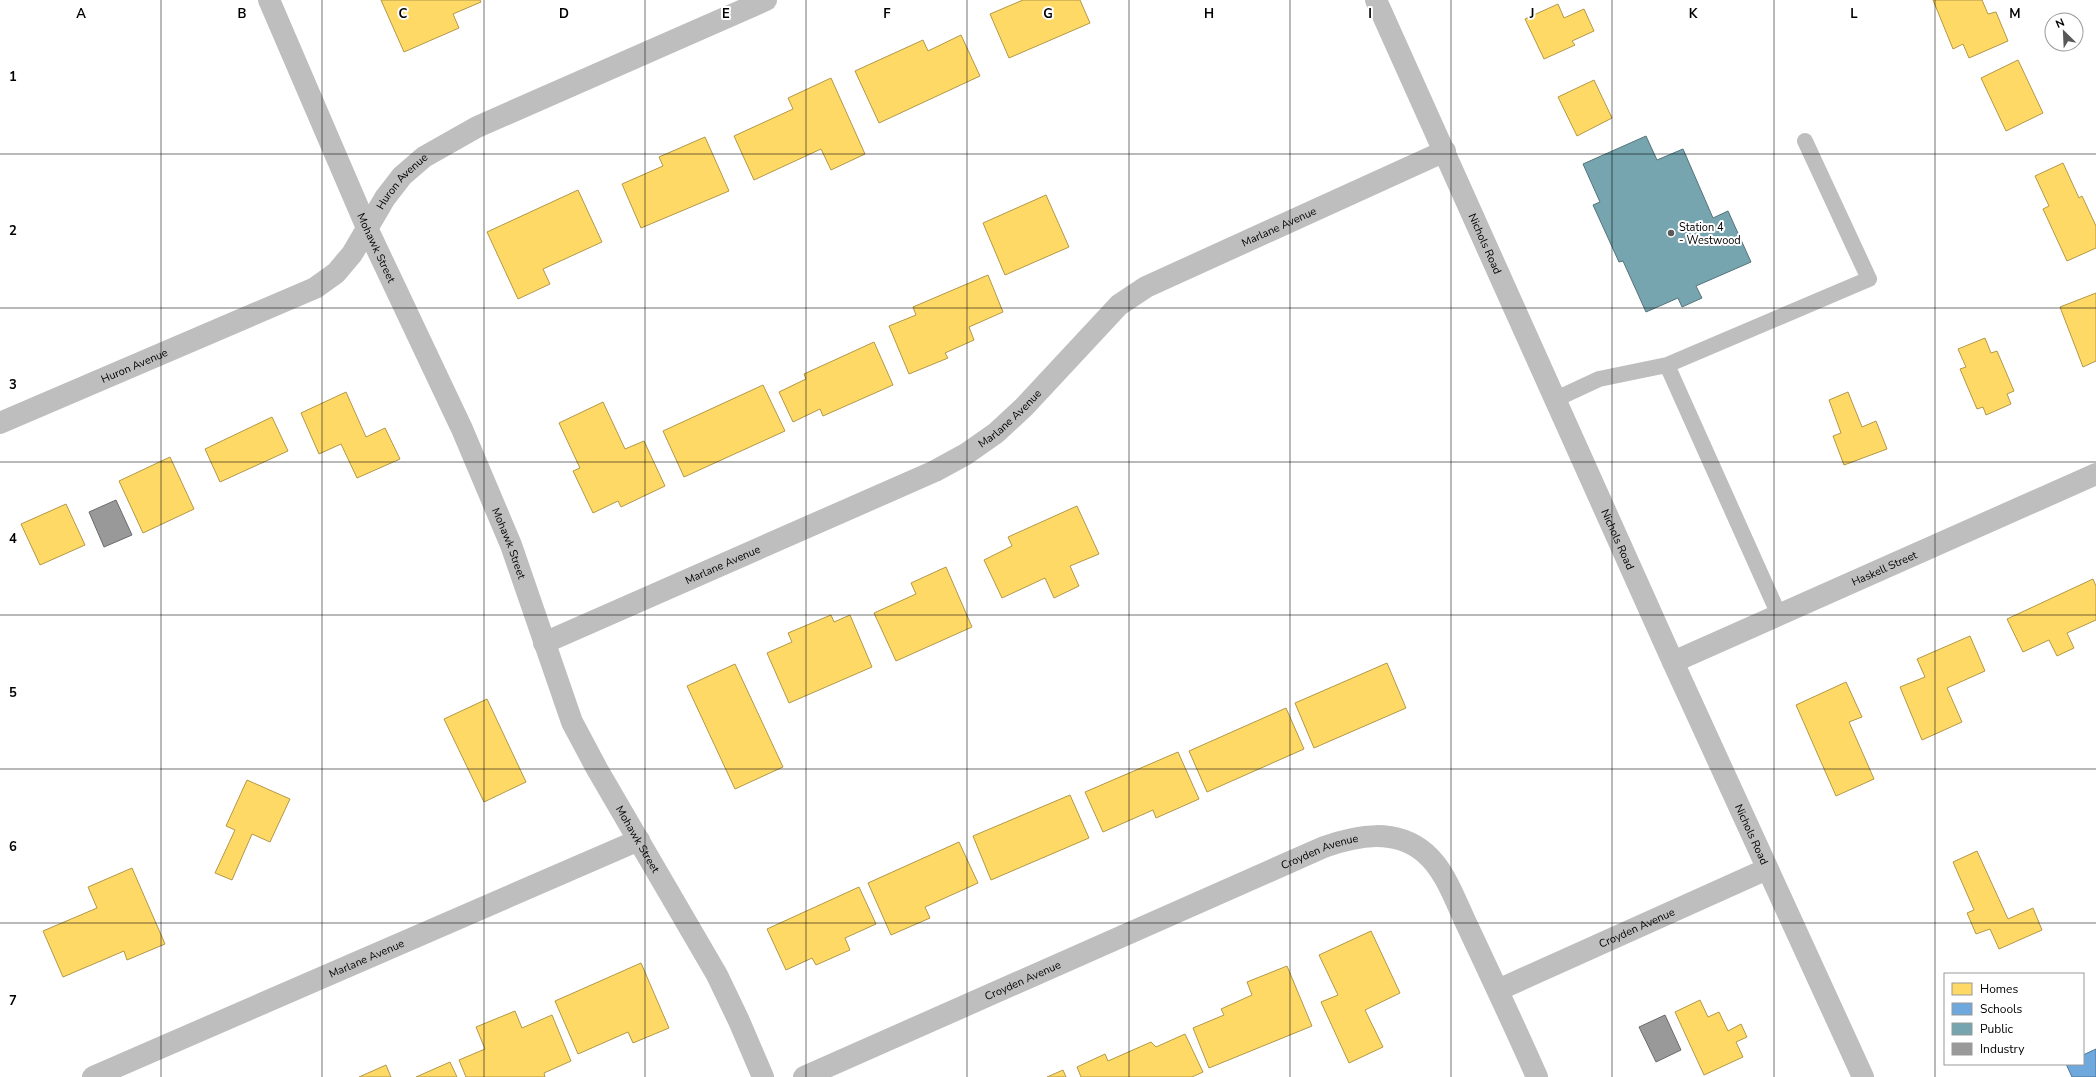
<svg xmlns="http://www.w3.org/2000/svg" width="2096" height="1077" viewBox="0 0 2096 1077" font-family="'Nunito Sans',sans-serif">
<rect width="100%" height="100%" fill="#fff"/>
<path fill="#ffd966" stroke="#b29847" d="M381 0H480L481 2 453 14 459 28 404 52Z
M1023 0H1080L1090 23 1009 58 990 14Z
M1933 0H1982L1988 14 1996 12 2008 41 1969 58 1963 44 1953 49Z
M1558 4 1564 18 1584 9 1594 31 1572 41 1575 45 1544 59 1525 19Z
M961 35 980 76 879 123 855 71 923 40 928 51Z
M2018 60 2043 113 2006 131 1981 78Z
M831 78 865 154 831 170 821 149 754 180 734 136 793 109 788 98Z
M1594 80 1612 118 1577 136 1558 97Z
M705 137 729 191 641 228 622 184 663 166 659 157Z
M2063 163 2079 198 2082 196 2096 226V248L2067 261 2043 209 2049 206 2035 176Z
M578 190 602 242 543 269 550 284 518 299 487 232Z
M1046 195 1069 247 1005 275 983 223Z
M988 275 1003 312 969 327 974 340 945 353 948 358 909 374 889 326 916 315 913 307Z
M2096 293V361L2083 367 2060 307Z
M1985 338 1991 353 1997 351 2014 391 2007 394 2011 404 1986 415 1983 407 1977 409 1960 369 1966 367 1958 349Z
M874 342 893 385 823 416 820 409 793 422 779 392 806 379 804 374Z
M763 385 785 431 684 477 663 431Z
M346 392 366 437 385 428 400 459 357 478 341 444 319 454 301 413Z
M1848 392 1862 427 1876 421 1887 449 1844 465 1833 436 1841 433 1829 400Z
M603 402 625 449 644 441 665 486 621 507 618 501 593 513 573 471 580 468 559 423Z
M272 417 288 451 220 482 205 449Z
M170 457 194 509 143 533 119 481Z
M66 504 85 545 40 565 21 524Z
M1077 506 1099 554 1070 566 1079 586 1054 598 1045 578 1002 598 984 560 1012 546 1008 537Z
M946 567 972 627 896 661 874 613 916 594 911 583Z
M2093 579 2096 586V620L2067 633 2074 648 2057 656 2049 640 2023 652 2007 619Z
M831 615 834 622 850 615 872 667 789 703 767 653 792 642 788 633Z
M1970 636 1985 671 1947 688 1962 722 1922 740 1900 687 1925 677 1917 659Z
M1387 663 1406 708 1314 748 1295 703Z
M735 664 783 767 735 789 687 686Z
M1846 682 1862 717 1849 722 1874 779 1836 796 1796 705Z
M487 699 526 782 484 802 444 719Z
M1286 708 1304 749 1207 792 1189 751Z
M1178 752 1199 799 1156 818 1153 810 1103 832 1085 792Z
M247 780 290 799 270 842 252 834 232 880 215 873 235 830 226 826Z
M1070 795 1089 838 991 880 973 836Z
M959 842 978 883 925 907 930 918 891 935 868 883Z
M1977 851 2008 919 2033 908 2042 930 1999 949 1990 929 1976 934 1967 913 1974 910 1953 862Z
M132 868 165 944 127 960 124 951 63 977 43 931 97 908 88 887Z
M859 887 876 924 845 938 850 950 816 965 812 958 786 970 767 929Z
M1371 931 1400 993 1365 1010 1383 1047 1349 1063 1321 1002 1338 995 1319 955Z
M641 963 669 1028 633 1043 628 1032 578 1054 555 1001Z
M1287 966 1312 1026 1209 1068 1193 1028 1224 1015 1221 1009 1252 995 1247 982Z
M1700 1000 1708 1017 1719 1012 1728 1031 1741 1024 1747 1037 1736 1042 1743 1057 1704 1075 1675 1012Z
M515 1011 522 1028 552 1015 571 1061 544 1073 545 1077H466L459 1060 485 1049 476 1027Z
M1185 1034 1203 1072 1192 1077H1081L1077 1067 1105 1054 1108 1061 1151 1042 1156 1047Z
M450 1062 457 1077H416Z
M386 1065 391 1077H359Z
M1063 1070 1066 1077H1047Z"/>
<path fill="#6fa8dc" stroke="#4e769a" d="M2096 1049V1077H2072L2066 1064H2083V1055Z"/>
<path fill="#76a5af" stroke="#53747a" d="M1646 136 1657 160 1683 149 1713 218 1728 211 1751 262 1696 286 1702 298 1682 307 1678 298 1646 312 1623 261 1619 262 1593 205 1600 202 1583 164Z"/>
<path fill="#999" stroke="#6b6b6b" d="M116 500 132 535 104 547 89 512Z
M1665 1015 1681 1050 1656 1062 1639 1027Z"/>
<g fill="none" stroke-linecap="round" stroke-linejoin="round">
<path stroke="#bebebe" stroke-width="16" d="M1667 365 1869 279 1805 141
M1556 399 1599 379 1667 365 1779 615"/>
<g stroke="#bebebe" stroke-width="22">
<path id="s1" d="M269 0 367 228 462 429 511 545 572 722 597 769 717 975 739 1021 763 1077"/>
<path id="s2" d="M0 423 315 288 336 273 352 254 385 198 402 176 424 157 477 127 766 0"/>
<path id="s3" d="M544 643 935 471 966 454 996 433 1024 407 1119 305 1146 287 1445 151"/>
<path id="s4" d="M1673 662 2096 474"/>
<path id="s5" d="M1498 990 1767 869"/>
<path id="s6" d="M93 1077 639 840"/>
<path id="s7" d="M804 1077 1324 847C1358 835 1395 828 1425 853 1445 870 1455 900 1466 923 1490 974 1514 1025 1537 1077"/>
</g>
<path stroke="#bebebe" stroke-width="22" id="s8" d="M1376 0 1673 662 1863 1077"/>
</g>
<path fill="none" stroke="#000" stroke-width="1" stroke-opacity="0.55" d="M161 0V1077M322 0V1077M484 0V1077M645 0V1077M806 0V1077M967 0V1077M1129 0V1077M1290 0V1077M1451 0V1077M1612 0V1077M1774 0V1077M1935 0V1077M0 154H2096M0 308H2096M0 462H2096M0 615H2096M0 769H2096M0 923H2096"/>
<circle fill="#595959" stroke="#fff" stroke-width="1.5" cx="1671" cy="233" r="4"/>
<g text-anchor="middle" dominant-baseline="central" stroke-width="4" stroke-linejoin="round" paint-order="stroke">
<g font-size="11" fill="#000" stroke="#fff">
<text stroke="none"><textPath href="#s2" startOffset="482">Huron Avenue</textPath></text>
<text stroke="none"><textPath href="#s3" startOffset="855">Marlane Avenue</textPath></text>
<text stroke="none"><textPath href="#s8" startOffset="267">Nichols Road</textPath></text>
<text stroke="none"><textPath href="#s1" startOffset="270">Mohawk Street</textPath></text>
<text stroke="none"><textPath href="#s2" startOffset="146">Huron Avenue</textPath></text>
<text stroke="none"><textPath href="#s3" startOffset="519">Marlane Avenue</textPath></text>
<text stroke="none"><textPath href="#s8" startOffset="591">Nichols Road</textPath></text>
<text stroke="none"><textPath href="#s1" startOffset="594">Mohawk Street</textPath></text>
<text stroke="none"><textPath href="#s3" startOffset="195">Marlane Avenue</textPath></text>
<text stroke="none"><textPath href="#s4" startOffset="231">Haskell Street</textPath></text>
<text stroke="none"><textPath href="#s8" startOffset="915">Nichols Road</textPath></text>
<text stroke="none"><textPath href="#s1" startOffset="918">Mohawk Street</textPath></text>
<text stroke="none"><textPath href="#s7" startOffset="563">Croyden Avenue</textPath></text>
<text stroke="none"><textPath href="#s5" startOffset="152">Croyden Avenue</textPath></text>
<text stroke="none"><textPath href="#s6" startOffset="298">Marlane Avenue</textPath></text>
<text stroke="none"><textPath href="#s7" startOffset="239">Croyden Avenue</textPath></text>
</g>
<g font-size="11" fill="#000" stroke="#fff" text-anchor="start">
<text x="1679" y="227">Station 4<tspan x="1679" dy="13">- Westwood</tspan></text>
</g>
</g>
<g font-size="13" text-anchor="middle" font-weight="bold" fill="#000" stroke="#fff" stroke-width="4" stroke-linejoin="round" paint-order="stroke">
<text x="81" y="18">A</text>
<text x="242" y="18">B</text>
<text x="403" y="18">C</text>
<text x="564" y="18">D</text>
<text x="726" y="18">E</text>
<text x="887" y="18">F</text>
<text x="1048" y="18">G</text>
<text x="1209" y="18">H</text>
<text x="1370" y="18">I</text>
<text x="1532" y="18">J</text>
<text x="1693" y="18">K</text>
<text x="1854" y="18">L</text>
<text x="2015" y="18">M</text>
<text x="13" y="81">1</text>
<text x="13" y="235">2</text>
<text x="13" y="389">3</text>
<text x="13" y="543">4</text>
<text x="13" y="697">5</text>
<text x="13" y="851">6</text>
<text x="13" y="1005">7</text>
</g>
<rect x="1944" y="973" width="140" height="92" fill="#ffffff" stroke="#999999"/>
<rect x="1952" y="983" width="20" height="12" fill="#ffd966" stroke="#999999"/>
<text x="1980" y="993" font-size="12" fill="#000000">Homes</text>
<rect x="1952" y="1003" width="20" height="12" fill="#6fa8dc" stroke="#999999"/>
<text x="1980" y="1013" font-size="12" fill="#000000">Schools</text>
<rect x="1952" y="1023" width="20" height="12" fill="#76a5af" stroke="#999999"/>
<text x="1980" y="1033" font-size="12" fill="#000000">Public</text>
<rect x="1952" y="1043" width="20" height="12" fill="#999999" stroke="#999999"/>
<text x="1980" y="1053" font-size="12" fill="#000000">Industry</text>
<g transform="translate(2064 32) rotate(336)"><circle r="19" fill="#ffffff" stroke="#999999"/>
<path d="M0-3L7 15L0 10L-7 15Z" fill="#595959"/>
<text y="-6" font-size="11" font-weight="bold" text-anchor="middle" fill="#000000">N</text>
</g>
</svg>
